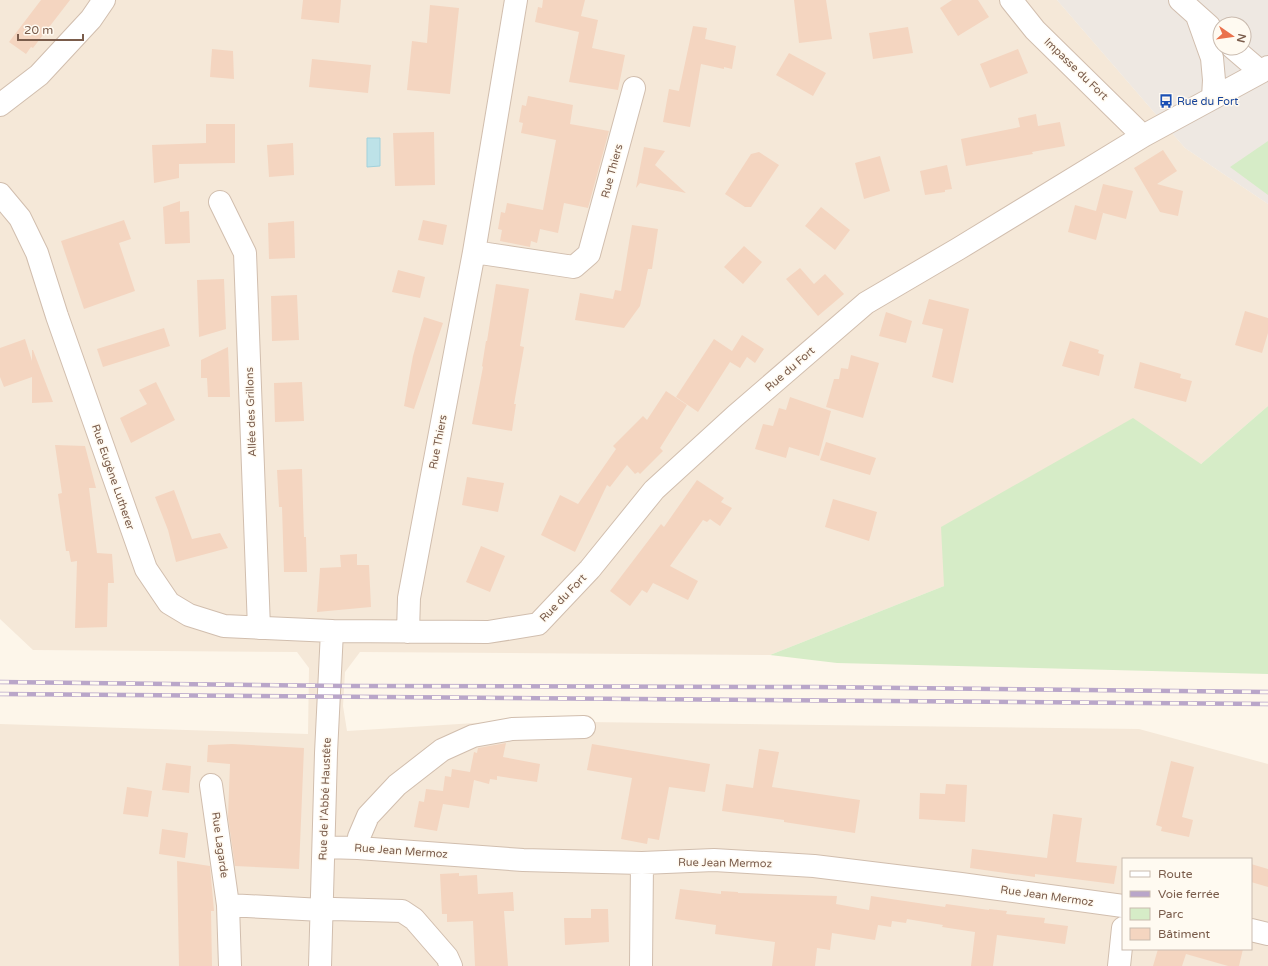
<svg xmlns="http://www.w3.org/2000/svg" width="1268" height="966" viewBox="0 0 1268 966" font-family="'Varela Round',sans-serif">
<rect width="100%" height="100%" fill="#fdf6ea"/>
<path fill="#f5e8d8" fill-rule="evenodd" d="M0 0H1057L1185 148 1268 204V406L1201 464 944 586 770 655 360 652 345 672 343 706 347 731 507 721 1139 729 1268 764V966H0V724L308 734 309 668 297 652 33 650 0 619ZM1123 859H1251V949H1123Z"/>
<path fill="#eee8e2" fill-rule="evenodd" d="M1057 0H1268V204L1185 148ZM1220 24H1244V48H1220Z"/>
<path fill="#d6ecc7" d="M1268 141V195L1230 167Z
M1268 406V674L837 663 770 655 944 586 941 527 1133 418 1201 464Z"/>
<path fill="#bde2e8" stroke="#a2d1db" d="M367 138H380V166L367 167Z"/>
<path fill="#f4d5c0" d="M41 0H70L33 48 31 47 26 54 9 42Z
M303 0H341L339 23 301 19Z
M543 0H585L581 16 598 20 592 48 625 55 618 90 569 82 579 32 535 22 538 7 542 8Z
M794 0H826L832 39 799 43Z
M952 0H978L989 17 958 36 940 8Z
M430 5 459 8 450 94 407 90 412 41 427 43Z
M693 26 707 28 705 39 736 46 732 69 724 67V69L701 64 690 127 663 122 669 89 679 91Z
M908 27 913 53 873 59 869 33Z
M212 49 233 51 234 79 210 77Z
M1018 49 1028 73 990 88 980 64Z
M789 53 826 73 813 96 776 75Z
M312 59 371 65 368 93 309 87Z
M528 96 573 105 570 124 609 131 588 208 564 203 558 233 540 229 537 243 531 241 530 247 500 241 502 230 498 229 501 212 505 213 507 203 543 210 556 140 521 133 523 123 519 122 522 105 526 106Z
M1036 114 1038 126 1060 122 1065 146 1032 152 1033 154 966 166 961 139 1020 127 1018 118Z
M206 124H235V163L179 164V178L154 183 152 145 206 143Z
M434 132 435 185 395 186 393 133Z
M293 143 294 175 269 177 267 145Z
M644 147 665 151 655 165 686 193 640 183 636 188Z
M1163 150 1177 171 1157 184 1183 191 1178 216 1160 212 1134 168Z
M759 152 779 165 751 207H745L725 194 751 154Z
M880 156 890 191 864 199 855 163Z
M947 165 952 189 945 190V192L925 195 920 171Z
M1103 184 1133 191 1126 219 1096 211Z
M180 201V212L189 211 190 243 165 244 163 207Z
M1075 205 1103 213 1096 240 1068 232Z
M821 207 850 230 835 250 805 226Z
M124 220 131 239 119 243 135 291 84 309 61 241Z
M423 220 447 225 443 245 418 240Z
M294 221 295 258 269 259 268 223Z
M632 225 658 229 652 269H648L640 306 624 328 575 320 580 293 613 299 615 290 621 291Z
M744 246 762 262 743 284 724 267Z
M800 268 814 284 825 274 844 294 818 316 786 279Z
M398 270 425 277 420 298 392 292Z
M224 279 226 329 199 337 197 280Z
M496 284 529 289 520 346 524 347 514 404H516L512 431 472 424 483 367 482 366 486 341H487Z
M297 295 299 340 272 341 271 296Z
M929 299 969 309 953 383 932 377 943 329 922 324Z
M1245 311 1268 318V333L1262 353 1235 345Z
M886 312 912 321 906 343 879 336Z
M424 317 443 323 414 409 404 406 413 356Z
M164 328 170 346 103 367 97 349Z
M742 335 764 349 755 363 747 357 740 368 730 362 698 412 676 397 714 339 732 351Z
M25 339 32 361V350H33L53 402 32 403V377L4 387 0 377V348Z
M1070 341 1099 350 1098 353 1104 355 1099 376 1062 366Z
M228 347 230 397H208L207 378H201V360Z
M851 355 879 363 863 418 826 407 834 379H839L841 368 848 369Z
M1140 362 1181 374 1180 378 1192 381 1186 402 1134 388Z
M156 382 175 420 131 443 120 418 147 404 139 390Z
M302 382 304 421 275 422 274 383Z
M666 391 687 405 660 448 663 451 640 474 638 472 635 474 627 465 610 487 607 485 575 552 541 535 560 495 578 504 616 449 613 446 643 416 647 420Z
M790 397 831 411 819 456 789 447 786 458 755 449 763 424 773 426 779 408 786 410Z
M826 442 876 458 870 475 820 460Z
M55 445 85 446 96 488H89L97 553 112 554 114 583H108L107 627 75 628 77 561 71 562 69 551H66L58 494 62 493Z
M302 469 304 537H306L307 572H284L282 507H279L277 470Z
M467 477 504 483 498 512 462 505Z
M697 480 724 498 721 502 732 508 720 526 710 519 707 522 703 520 670 566 698 581 688 600 653 583 647 593 642 590 630 606 610 591 661 524 664 527Z
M174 490 192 539 220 533 228 548 176 562 168 530 155 497Z
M833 499 877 512 869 541 825 527Z
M481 546 505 556 490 592 466 582Z
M357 554V565H369L371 607 317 612 320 568 341 567 340 555Z
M506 743 503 757 540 764 537 782 497 776V780L490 779 489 784 474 780 469 808 443 804 437 831 414 827 419 801 424 802 426 789 443 791 445 776 451 777 452 769 470 772 474 752 477 753 478 748Z
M232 744 304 748 299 869 235 866 228 817 230 764 207 762 208 745Z
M592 744 710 764 705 792 669 787 659 840 648 838 647 844 621 839 632 778 587 770Z
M759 749 779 752 772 787 860 800 855 833 784 822V820L722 811 726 784 753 788Z
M1171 761 1194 767 1182 817 1193 820 1189 837 1161 831 1162 827 1156 825Z
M166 763 191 766 189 793 162 790Z
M946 784 967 785 965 822 919 819 920 793 945 794Z
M127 787 152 791 148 817 123 814Z
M1053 814 1082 818 1076 862 1117 866 1114 884 1035 874V877L970 868 972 849 1047 858Z
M162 829 188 833 185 858 159 854Z
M177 861 210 866 214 911H211L212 966H179Z
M1251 864 1268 869V887L1251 882Z
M459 873V876L477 875 478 894 513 892 514 911H504L508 966H475L473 921 447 922V914H442L440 874Z
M680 889 721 894V891L738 892V893L837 896 836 904 869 910 871 896 945 907 946 904 989 910V909L1007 911 1006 914 1045 918 1044 923 1068 926 1065 944 997 935 993 966H971L975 932 942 927 943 925 907 919 906 923 892 921 891 927 878 925 875 940 832 933 830 950 817 948 815 966H772L775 942 715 934 716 925 675 919Z
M591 909H608L609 942 565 945 564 918H591Z
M1158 949H1243L1239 966H1228L1186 954 1182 966H1153Z"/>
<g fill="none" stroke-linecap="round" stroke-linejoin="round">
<defs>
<path id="street" d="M1011 0 1035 30 1143 136
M1180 0 1209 26
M1197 16 1212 58 1214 80 1213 98
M1233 48 1261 72
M0 105 39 75 91 19 104 0
M0 194 20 218 37 253 57 316 146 569 169 603 189 615 224 626 332 631 488 632 538 624 590 569 654 490 735 416 866 303 958 249 1143 136 1261 72 1268 67
M220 202 245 253 259 628
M474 252 574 267 589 254 634 88
M408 632 409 598 474 252 516 0
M211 785 228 905 230 966
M324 847 358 848 523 860 642 863 714 860 814 866 961 884 1123 906
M358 848 359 837 368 816 397 785 442 750 473 736 512 729 584 727
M228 905 322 910 334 909 402 911 414 919 447 957 451 966
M1251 930 1268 934
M320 966 326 753 332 631
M641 966 642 863
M1119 966 1123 928"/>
</defs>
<use href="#street" stroke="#d1beae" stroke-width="24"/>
<use href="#street" stroke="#fff" stroke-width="22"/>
<defs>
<path id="rail" d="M0 682 348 686 814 687 1268 692
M0 694 1268 704"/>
</defs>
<use href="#rail" stroke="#b9a6c9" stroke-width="4.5"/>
<use href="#rail" stroke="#fffaf1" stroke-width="3" stroke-dasharray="9" stroke-linecap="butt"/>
</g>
<defs>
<symbol id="bus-bare" viewBox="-9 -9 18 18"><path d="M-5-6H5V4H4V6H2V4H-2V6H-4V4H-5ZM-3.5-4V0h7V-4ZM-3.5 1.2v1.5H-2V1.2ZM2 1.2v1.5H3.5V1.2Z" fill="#1a4fb4" stroke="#fffaf1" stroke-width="2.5" paint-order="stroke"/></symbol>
</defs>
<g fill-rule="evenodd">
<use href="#bus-bare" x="1156" y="91" width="20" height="20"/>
</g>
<g text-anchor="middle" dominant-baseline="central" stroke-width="3" stroke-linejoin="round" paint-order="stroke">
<g font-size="11" fill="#7a5c4b" stroke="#fffaf1">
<text transform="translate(1076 69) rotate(44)">Impasse du Fort</text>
<text transform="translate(612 171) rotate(-75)">Rue Thiers</text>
<text transform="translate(790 369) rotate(-41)">Rue du Fort</text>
<text transform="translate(251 412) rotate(-92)">Allée des Grillons</text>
<text transform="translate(438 442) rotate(-79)">Rue Thiers</text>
<text transform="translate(113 477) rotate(71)">Rue Eugène Lutherer</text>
<text transform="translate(563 598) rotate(-46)">Rue du Fort</text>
<text transform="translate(325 799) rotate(-88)">Rue de l'Abbé Haustête</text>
<text transform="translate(220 845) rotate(82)">Rue Lagarde</text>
<text transform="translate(401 851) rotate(4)">Rue Jean Mermoz</text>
<text transform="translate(725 863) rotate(1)">Rue Jean Mermoz</text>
<text transform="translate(1047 896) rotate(8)">Rue Jean Mermoz</text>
</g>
<g font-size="11" fill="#164399" stroke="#fffaf1" text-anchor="start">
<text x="1177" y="101">Rue du Fort</text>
</g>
</g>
<rect x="1122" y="858" width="130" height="92" fill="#fffaf1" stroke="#cabbaf"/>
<rect x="1130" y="871" width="20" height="6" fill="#ffffff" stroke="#cabbaf"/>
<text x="1158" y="878" font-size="12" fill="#7a5c4b">Route</text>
<rect x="1130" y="891" width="20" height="6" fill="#b9a6c9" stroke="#cabbaf"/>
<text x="1158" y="898" font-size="12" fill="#7a5c4b">Voie ferrée</text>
<rect x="1130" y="908" width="20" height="12" fill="#d6ecc7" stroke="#cabbaf"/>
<text x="1158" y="918" font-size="12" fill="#7a5c4b">Parc</text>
<rect x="1130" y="928" width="20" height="12" fill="#f4d5c0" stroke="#cabbaf"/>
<text x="1158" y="938" font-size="12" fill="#7a5c4b">Bâtiment</text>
<g transform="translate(1232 36) rotate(103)"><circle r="19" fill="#fffaf1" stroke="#cabbaf"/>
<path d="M0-3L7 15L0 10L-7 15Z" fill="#ea714c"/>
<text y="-6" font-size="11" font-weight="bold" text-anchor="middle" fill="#7a5c4b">N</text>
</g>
<path d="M18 34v6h65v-6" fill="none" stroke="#7a5c4b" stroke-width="2"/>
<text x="24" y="34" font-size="12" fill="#7a5c4b" stroke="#fffaf1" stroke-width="3" paint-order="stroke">20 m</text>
</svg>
